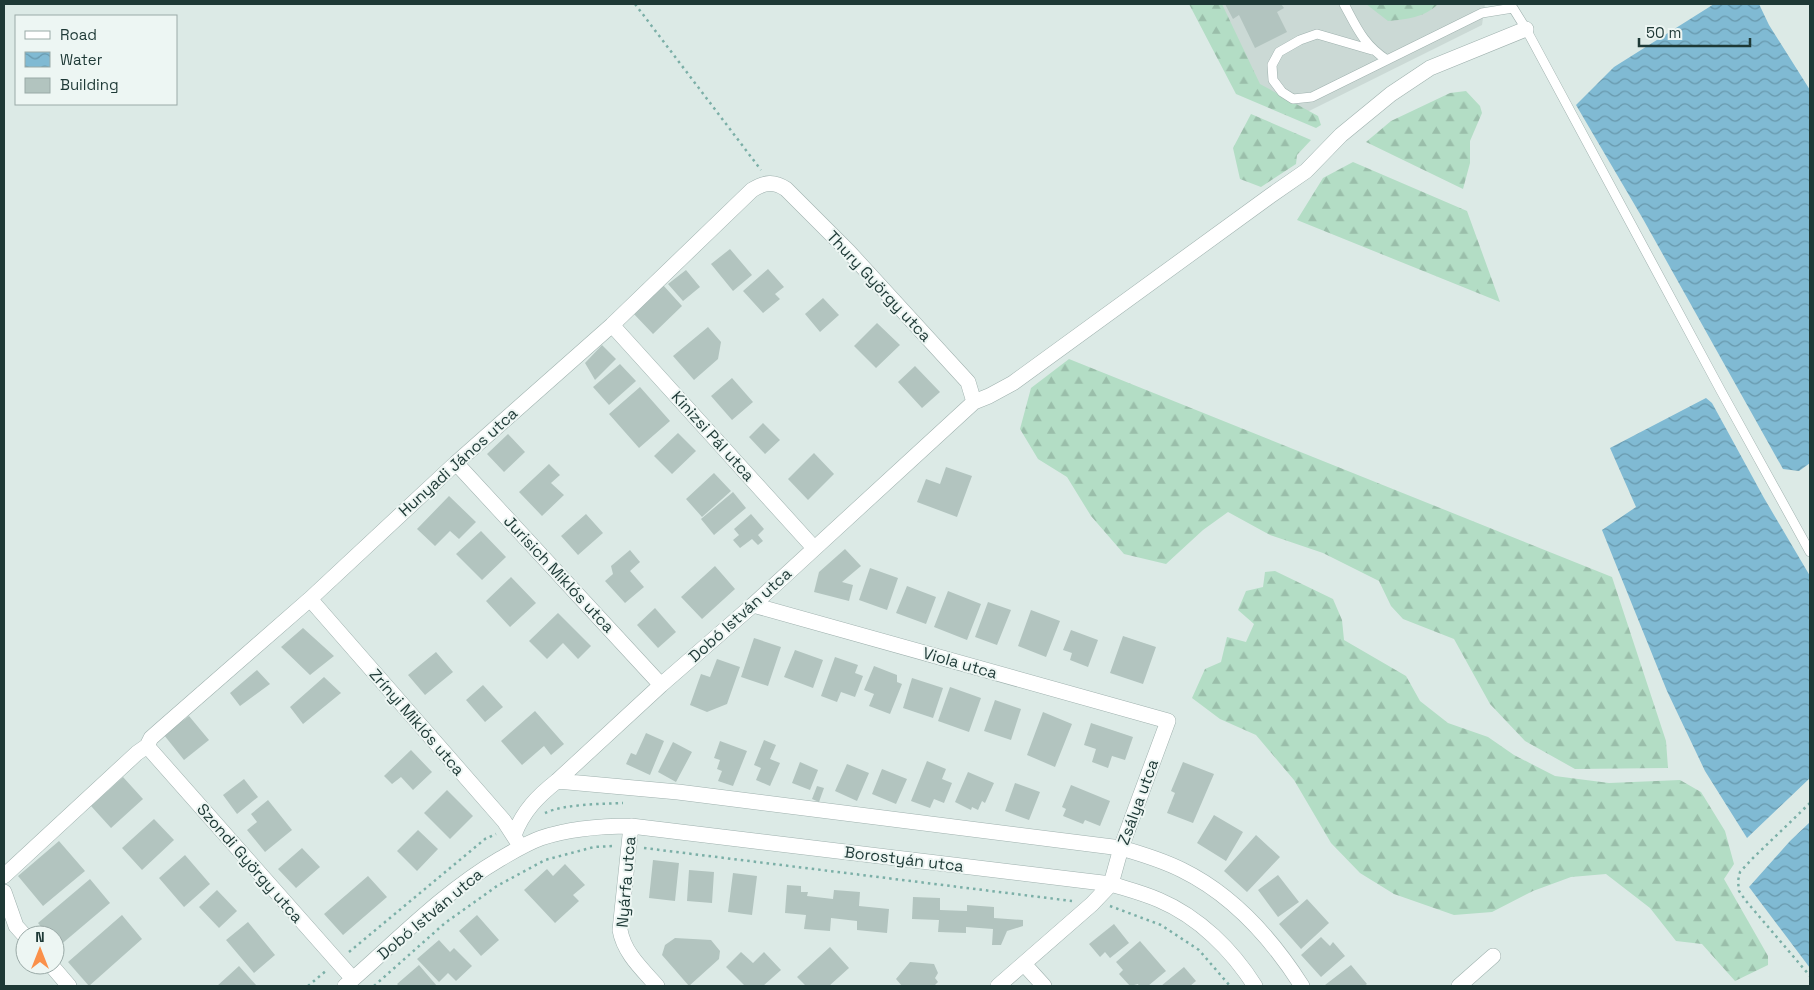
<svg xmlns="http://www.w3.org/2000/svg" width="1814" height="990" viewBox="0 0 1814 990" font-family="'Space Grotesk',sans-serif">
<defs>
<pattern id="forest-firs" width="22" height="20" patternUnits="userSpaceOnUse" patternTransform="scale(1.25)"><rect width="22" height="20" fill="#b3ddc5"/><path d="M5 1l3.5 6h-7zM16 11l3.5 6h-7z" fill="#9abeaa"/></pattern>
<pattern id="water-waves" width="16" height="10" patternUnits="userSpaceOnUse" patternTransform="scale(1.25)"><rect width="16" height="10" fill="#80bad3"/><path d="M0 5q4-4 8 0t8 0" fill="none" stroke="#6898ac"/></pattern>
</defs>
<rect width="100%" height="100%" fill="#dceae6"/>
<path fill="#cbd9d5" d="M1208 4H1485L1482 25 1299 116 1251 92Z"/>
<path fill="url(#forest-firs)" d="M1189 4H1222L1260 84 1318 116 1321 125 1316 128 1236 94Z
M1366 4H1438C1424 18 1407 19 1388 21Z
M1466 91 1480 106 1482 113 1470 141V163L1463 189 1366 142 1391 121 1450 93Z
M1251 114 1311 140 1297 155 1296 164 1261 187 1240 179 1233 148Z
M1353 162 1467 211 1500 302 1297 220 1323 178Z
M1069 359 1612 577 1666 741 1668 768 1575 769 1525 741 1490 704 1454 639 1403 619 1391 606 1379 581 1323 553 1270 535 1228 512 1203 530 1166 564 1124 554 1091 516 1067 477 1038 459 1020 429 1031 388Z
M1275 571 1333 599 1342 620 1344 640 1406 676 1420 701 1448 723 1488 737 1514 755 1555 776 1609 783 1680 780 1701 792 1725 831 1734 864 1724 879 1768 956V965L1735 981 1702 944 1676 941 1650 908 1606 874 1571 877 1533 891 1492 912 1454 915 1394 894 1360 873 1331 843 1294 780 1256 735 1220 719 1192 698 1205 669 1221 662 1227 637 1246 642 1254 624 1238 610 1246 591 1263 587 1265 572Z"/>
<path fill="url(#water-waves)" d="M1714 4H1759L1769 25 1810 90V463L1799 471 1783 469 1643 219 1576 105 1614 67Z
M1706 398 1712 403 1764 498 1810 576V778L1747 838 1705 771 1667 691 1602 530 1636 507 1610 448Z
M1810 822V968L1749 887 1790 841Z"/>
<path fill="#b2c4bf" d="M1225 4H1281L1284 8 1277 12 1287 32 1255 48 1239 15 1233 19Z
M730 249 752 275 733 291 711 264Z
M768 269 784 287 775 294 780 299 763 313 743 291Z
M686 270 700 287 683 301 668 284Z
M663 285 682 306 653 334 633 313Z
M823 298 839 315 820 332 805 314Z
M877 323 900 345 876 368 854 346Z
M708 327 721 342 718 359 694 380 673 356Z
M602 345 616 359 595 380 585 363Z
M620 364 636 381 609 405 593 387Z
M915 366 940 392 922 408 898 382Z
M732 378 753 402 732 420 711 396Z
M640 387 670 421 639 448 609 414Z
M763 423 780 440 765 454 749 437Z
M678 433 696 451 672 474 654 456Z
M508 434 525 452 504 472 487 454Z
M814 453 834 474 808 500 788 479Z
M549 464 560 475 551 483 564 495 542 516 519 492Z
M946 467 972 476 957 517 917 502 926 479 940 484Z
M714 473 731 491 702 517 686 499Z
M733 492 746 508 714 535 701 519Z
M449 496 476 522 459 539 450 531 435 546 417 529Z
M586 514 603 533 578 555 561 536Z
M751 514 764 529 758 535 763 541 758 545 752 539 740 548 733 540 739 535 734 529Z
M481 531 506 557 482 580 456 554Z
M845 549 861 566 842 582 853 585 849 601 814 592 819 572Z
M630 550 640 562 630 571 644 587 625 603 605 581 613 574 611 566Z
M715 566 735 589 702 619 681 597Z
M870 568 898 578 887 610 859 600Z
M511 577 536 603 510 627 486 601Z
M907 586 936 597 926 624 896 613Z
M948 591 981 604 967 640 934 627Z
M988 602 1011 610 997 645 975 637Z
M655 608 676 632 658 648 637 625Z
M1031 610 1060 621 1046 657 1018 646Z
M558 613 591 646 578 659 563 643 547 659 529 641Z
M303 628 334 656 310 675 281 647Z
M1071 630 1098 640 1088 667 1070 660 1072 653 1063 650Z
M1123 636 1156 647 1143 684 1110 673Z
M754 638 781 647 768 686 741 677Z
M795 650 823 660 813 688 784 677Z
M436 652 453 672 425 695 408 675Z
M835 657 858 665 855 673 863 676 855 697 841 692 837 702 821 696Z
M717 659 740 667 727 704 707 712 690 705 701 674 710 677Z
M874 666 897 675V682L902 684 890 714 869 706 874 694 864 690Z
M257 670 270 684 240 706 230 693Z
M324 677 341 693 303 724 290 707Z
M912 678 943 688 933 718 903 708Z
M483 685 503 707 485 722 466 700Z
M950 687 981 698 969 732 938 721Z
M995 700 1021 709 1011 740 984 731Z
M535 711 564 744 551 755 544 746 522 765 501 741Z
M1043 712 1072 724 1055 767 1027 755Z
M189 716 209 740 184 760 164 735Z
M1091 723 1133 737 1125 760 1112 756 1108 768 1092 762 1096 749 1084 745Z
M646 733 664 741 650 775 626 764 631 753 636 755Z
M764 740 776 745 770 759 780 763 770 786 756 780 761 768 754 765Z
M720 741 747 751 733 786 718 781 722 771 717 769 720 760 714 758Z
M673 742 692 752 676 782 658 772Z
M411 750 432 772 413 790 401 777 392 784 384 776Z
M927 761 946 769 942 779 952 783 944 803 934 799 930 808 911 801Z
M800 762 818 770 810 790 792 783Z
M1183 762 1214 774 1193 823 1167 813 1175 793 1171 791Z
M847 764 869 773 857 801 835 791Z
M882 769 907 779 896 804 872 794Z
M968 772 994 783 985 803 982 801 978 810 972 807 971 810 955 802Z
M123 777 143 799 111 828 91 806Z
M244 779 258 797 237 814 223 795Z
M1015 783 1040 792 1029 820 1005 811Z
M1071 785 1110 801 1100 826 1085 820 1083 824 1063 816 1066 809 1062 807Z
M817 786 824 788 819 802 812 799Z
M447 790 473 816 450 839 424 813Z
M268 800 292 830 265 852 247 830 257 822 251 814Z
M1214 815 1243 832 1226 861 1197 843Z
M154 819 174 840 142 870 122 848Z
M418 830 438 849 417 871 397 851Z
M1256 835 1280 857 1247 892 1224 871Z
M59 841 85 871 43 906 18 876Z
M302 848 320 867 296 888 278 869Z
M185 855 210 884 184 907 159 878Z
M653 860 679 863 675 901 649 898Z
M565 864 585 885 573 895 579 901 555 923 524 890 547 869 553 876Z
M689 870 714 872 712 903 687 901Z
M733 873 757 876 752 915 728 912Z
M1278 875 1299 902 1278 917 1258 890Z
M368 876 387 897 343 935 324 914Z
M90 879 110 903 58 947 55 943V935H48L38 923Z
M787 885 801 886V892H808L807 896 833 899 834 890 860 892 859 906 889 909 887 933 857 930V921L831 918 830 931 804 929 806 915 785 913Z
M217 890 237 911 219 928 199 907Z
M913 897 940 898V910L967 911V905L994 907V918L1023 920V926L1007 931 1001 945H992L993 929 966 927V933L938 932 939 920 912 919Z
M1307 899 1329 923 1301 949 1279 924Z
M122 915 142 939 89 986 68 962Z
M477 915 499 940 481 956 459 931Z
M248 922 275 955 254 973 226 940Z
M1114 924 1129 943 1110 958 1105 952 1100 957 1089 944Z
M1321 937 1330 946 1333 942 1345 956 1321 977 1301 955Z
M675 938 711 940 720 951 719 959 689 986 662 955 665 945Z
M439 940 450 952 454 948 472 966 456 981 448 973 439 982 417 959Z
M1140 941 1166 971 1148 986H1139L1138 984 1130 986 1119 974 1123 970 1116 962Z
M830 947 849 968 829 986H806L797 977Z
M741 952 753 963 764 952 781 970 763 986H745L726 967Z
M910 962 934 964 938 973 935 978 938 982 934 986H902L896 979Z
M419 965 437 986H399L397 984Z
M1351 965 1367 984 1364 986H1326L1325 985Z
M239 966 257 986H217Z
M1184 967 1196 981 1190 986H1161Z"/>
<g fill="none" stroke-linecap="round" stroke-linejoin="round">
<defs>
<path id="lane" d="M1344 4C1357 28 1363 44 1387 60
M1372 50 1317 34 1300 40 1279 52 1272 65 1273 80 1282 92 1293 99 1312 97 1482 13 1513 8 1526 29 1721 391 1810 552"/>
<path id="street" d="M612 325 814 548
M456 463 661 685
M310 599 504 821 517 841
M753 605 1168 721 1121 848 1111 884 1092 904 998 986
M147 746 151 738 160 730 310 599 456 463 612 325 752 190C765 182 774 181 786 189L849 252 968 382 974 402
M147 746 353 979
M557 781 678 792 1121 848C1142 854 1162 860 1182 870 1233 895 1272 939 1302 986
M631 826 620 930C624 953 642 969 657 986
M514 835C523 811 538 796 557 781L661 685 753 605 974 402 989 396 1013 383 1270 196 1306 171 1341 135 1391 94 1430 68 1526 29
M4 876 137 753 147 746
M4 892 16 926 25 936
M1024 964 1044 986
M51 965 69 986
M345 986C396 942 442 893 500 859 514 851 527 843 541 838 571 828 601 826 631 826L1111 884C1127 889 1143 893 1159 900 1199 917 1232 950 1255 986
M1459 986 1493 956"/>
</defs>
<use href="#lane" stroke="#9fb1ae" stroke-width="10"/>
<use href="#street" stroke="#9fb1ae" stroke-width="16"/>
<path stroke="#7bafa7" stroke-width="2.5" stroke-dasharray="2.5 4" stroke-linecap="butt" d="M635 4 761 170
M1810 803 1753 858 1740 872 1738 881 1739 891 1746 901 1810 976
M545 813C564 804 601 804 623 803
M644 848 1072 901
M1110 906 1161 925 1199 950 1230 986
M349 952 485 839 496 834
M308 986 327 970
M374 986 445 923 497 886 545 860 594 847 613 846"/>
<use href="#lane" stroke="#fff" stroke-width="9"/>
<use href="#street" stroke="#fff" stroke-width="15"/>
</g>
<g text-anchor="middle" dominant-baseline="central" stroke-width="4" stroke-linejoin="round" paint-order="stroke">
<g font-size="16" fill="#1e3936" stroke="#edf6f3">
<text transform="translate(879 286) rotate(47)">Thury György utca</text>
<text transform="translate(713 436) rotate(48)">Kinizsi Pál utca</text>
<text transform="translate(458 462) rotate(-42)">Hunyadi János utca</text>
<text transform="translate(559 574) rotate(47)">Jurisich Miklós utca</text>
<text transform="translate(740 615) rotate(-42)">Dobó István utca</text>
<text transform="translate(960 663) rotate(16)">Viola utca</text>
<text transform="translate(417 722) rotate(49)">Zrínyi Miklós utca</text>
<text transform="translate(1138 802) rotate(-70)">Zsálya utca</text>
<text transform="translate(904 859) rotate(7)">Borostyán utca</text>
<text transform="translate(250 863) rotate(49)">Szondi György utca</text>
<text transform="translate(626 882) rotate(-85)">Nyárfa utca</text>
<text transform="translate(430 914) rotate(-40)">Dobó István utca</text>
</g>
</g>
<rect width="1814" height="990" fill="none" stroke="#1e3936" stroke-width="10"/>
<rect x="15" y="15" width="162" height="90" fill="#edf6f3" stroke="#9aaaa7"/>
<rect x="25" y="31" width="25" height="8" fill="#ffffff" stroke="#9aaaa7"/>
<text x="60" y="40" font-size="15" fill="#1e3936">Road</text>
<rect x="25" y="52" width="25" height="15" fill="url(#water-waves)" stroke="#9aaaa7"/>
<text x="60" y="65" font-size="15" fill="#1e3936">Water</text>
<rect x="25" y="78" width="25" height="15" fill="#b2c4bf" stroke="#9aaaa7"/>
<text x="60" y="90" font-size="15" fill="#1e3936">Building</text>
<g transform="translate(40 950)"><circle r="24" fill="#edf6f3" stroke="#9aaaa7"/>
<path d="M0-4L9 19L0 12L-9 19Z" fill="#fa904a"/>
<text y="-8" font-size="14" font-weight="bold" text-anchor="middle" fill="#1e3936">N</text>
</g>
<path d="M1639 38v8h111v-8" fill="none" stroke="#1e3936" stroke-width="2.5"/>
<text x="1646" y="38" font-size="15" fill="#1e3936" stroke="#edf6f3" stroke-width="4" paint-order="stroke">50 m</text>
</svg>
